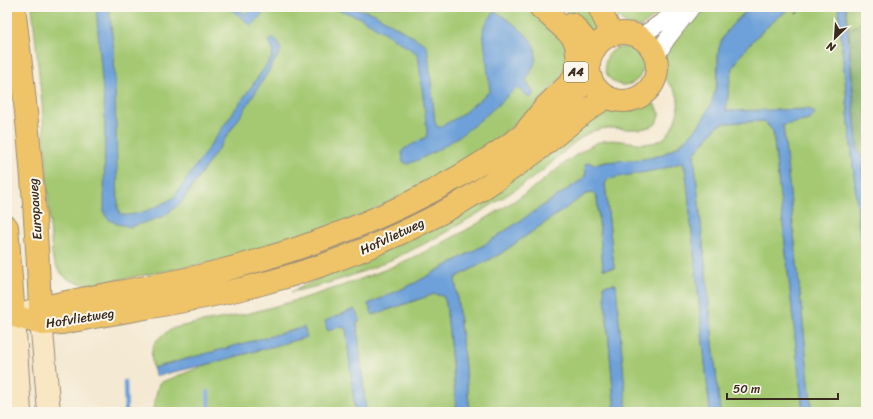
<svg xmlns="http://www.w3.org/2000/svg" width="873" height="419" viewBox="0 0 873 419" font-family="Sriracha,sans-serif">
<rect width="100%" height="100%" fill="#fbf7ec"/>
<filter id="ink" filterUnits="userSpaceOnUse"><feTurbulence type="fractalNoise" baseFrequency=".025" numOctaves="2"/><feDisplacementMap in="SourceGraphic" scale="8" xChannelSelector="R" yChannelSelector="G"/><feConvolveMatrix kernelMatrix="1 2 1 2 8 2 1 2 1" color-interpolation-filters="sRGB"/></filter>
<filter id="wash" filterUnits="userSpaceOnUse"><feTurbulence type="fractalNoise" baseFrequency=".012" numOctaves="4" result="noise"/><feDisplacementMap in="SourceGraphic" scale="16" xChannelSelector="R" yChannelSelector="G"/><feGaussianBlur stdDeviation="0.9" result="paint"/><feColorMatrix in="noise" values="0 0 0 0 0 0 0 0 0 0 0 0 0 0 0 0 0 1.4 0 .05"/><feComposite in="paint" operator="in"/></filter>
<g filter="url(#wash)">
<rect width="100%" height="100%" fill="#f4e9d2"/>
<path fill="#a5c973" stroke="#707a48" d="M32 7H534L564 34 570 68 535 107 494 142 437 178 367 213 267 250 195 266 94 284C73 285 58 278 52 255L42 103Z
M562 7H591L603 32 595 38Z
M612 7H669L640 27C626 26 617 20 612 7Z
M705 7H751C739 18 723 31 719 48 717 59 718 72 717 84 715 104 701 127 686 139 675 149 660 156 645 160 623 165 594 153 583 179L484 245 413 284 368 304 373 315 434 294 443 296 446 303 457 412H366L357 324 360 319 327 330 340 327 346 328 355 412H152L159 383 209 364 306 337 304 328 153 368C148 346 155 338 174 328 198 322 222 319 246 314 316 296 386 274 450 239 480 223 509 205 536 186 554 172 572 156 592 145 616 131 645 154 665 137 675 127 681 108 677 95 675 88 668 84 665 78 662 71 662 57 665 51 673 33 691 20 705 7Z
M792 7H838L860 238 866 279V412H812L783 125 810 120 726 111C728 99 729 75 734 66 745 45 773 20 792 7Z
M846 7H866V19L849 30Z
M605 66a19 19 0 1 1 38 0a19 19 0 1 1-38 0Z
M646 100 652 101 660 113 656 124C636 136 612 122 591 132 568 143 552 166 531 179 459 228 377 276 291 292L320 278 321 271 610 105H632Z
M764 121 773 131 803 412H720L694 154 717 126 725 123Z
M683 162 686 173 710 412H627L615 284 604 285 615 412H470L455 278 500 254 586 194 593 193 597 196 603 269 614 268 605 183 608 178 662 169Z"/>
<path fill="#84ad65" stroke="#606c42" d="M866 19V199L862 170 864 162 857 148 849 30Z"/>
<path fill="#6ea1d9" stroke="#54667c" d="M96 7H109L114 50 118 208 120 214C132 219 163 205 174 197L272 57 273 51 269 41 274 38 279 44 281 51 242 114 181 203 164 216 131 227 117 224 108 219 104 213 105 117Z
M228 7H237L245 14 254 7H268L252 26Z
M329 7H351L373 13 425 44 428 51 435 122 438 128 460 116 490 91 483 31 484 26 494 12C502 14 508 20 515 25 537 42 543 56 526 80L534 94 530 98 519 89 516 88C485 118 448 149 408 164L403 162 402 153 404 149 426 137 427 131 418 54 359 17Z
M751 7H792C773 20 745 45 734 66 729 75 728 100 726 111L809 109 815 113 810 120 783 125 812 412H803L773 131 764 121 725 123 717 126 694 154 720 412H710L686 173 683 162 662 169 608 179 605 184 614 268 603 269 597 197 593 193 586 194 500 254 455 278 470 412H457L446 303 443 296 434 294 373 315 368 304 413 284 484 245 583 179 586 173 585 164 589 162 594 165C619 157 643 164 668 152 692 140 711 113 716 87 719 75 717 61 719 48 723 31 739 18 751 7Z
M838 7H846L857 148 864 162 862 170 866 199V279L860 238Z
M616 284 627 412H615L604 285Z
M354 309 360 319 357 324 366 412H355L346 328 340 327 327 331 325 321Z
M304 327 307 337 209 364 156 376 153 368Z"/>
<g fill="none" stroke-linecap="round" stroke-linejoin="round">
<path stroke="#6ea1d9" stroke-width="4.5" d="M125 382 126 412
M208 392 209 412"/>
</g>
</g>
<g filter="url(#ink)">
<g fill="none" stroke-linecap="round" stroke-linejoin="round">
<defs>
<path id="minor" d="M640 37 683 7
M656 57 667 39 692 7"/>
<path id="secondary" d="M20 412 14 316 40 308 49 412"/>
<path id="primary" d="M14 7C27 107 36 207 40 308 98 294 158 287 216 272 336 242 451 193 548 116 563 104 577 90 591 78
M589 67a34 34 0 1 1 68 0a34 34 0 1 1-68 0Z
M7 227 14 316 42 324 62 323C127 310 193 302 257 285 327 267 395 239 458 204 485 188 512 169 538 150 561 132 582 112 607 97"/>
<path id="motorway" d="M599 7 612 35
M572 24 594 50
M525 132 545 107 573 80 578 62 576 44 572 36 540 7"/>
</defs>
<use href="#minor" stroke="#988a78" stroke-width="18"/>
<use href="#secondary" stroke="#988a78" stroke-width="24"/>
<use href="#primary" stroke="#988a78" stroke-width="24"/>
<use href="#motorway" stroke="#988a78" stroke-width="24"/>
<path stroke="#988a78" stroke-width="2.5" stroke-dasharray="3 3" stroke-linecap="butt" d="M791 7 796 13"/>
<use href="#minor" stroke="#fff" stroke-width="16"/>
<use href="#secondary" stroke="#f9e7c3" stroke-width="22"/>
<use href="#primary" stroke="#efc469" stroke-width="22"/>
<use href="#motorway" stroke="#efc469" stroke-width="22"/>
</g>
</g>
<g text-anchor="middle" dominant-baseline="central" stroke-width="4" stroke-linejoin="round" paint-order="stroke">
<rect fill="#fbf7ec" stroke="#75685c" stroke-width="1" x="564" y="62" width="24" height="20" rx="3"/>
<g font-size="12" font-weight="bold" fill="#3b2a1e">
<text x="576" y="72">A4</text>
</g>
<g font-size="13" fill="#3b2a1e" stroke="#fbf7ec">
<text transform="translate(35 209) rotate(-94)">Europaweg</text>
<text transform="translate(392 236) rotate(-25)">Hofvlietweg</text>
<text transform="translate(80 318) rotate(-9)">Hofvlietweg</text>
</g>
</g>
<rect width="873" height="419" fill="none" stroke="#fbf7ec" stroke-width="24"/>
<g transform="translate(835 38) rotate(205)" stroke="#fbf7ec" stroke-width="3" paint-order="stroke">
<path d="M0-3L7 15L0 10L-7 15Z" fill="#3b2a1e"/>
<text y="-6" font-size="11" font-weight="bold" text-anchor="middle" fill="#3b2a1e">N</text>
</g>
<path d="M727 393v6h111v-6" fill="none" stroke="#3b2a1e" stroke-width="2"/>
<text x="733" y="393" font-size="12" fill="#3b2a1e" stroke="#fbf7ec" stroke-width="3" paint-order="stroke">50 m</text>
</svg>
